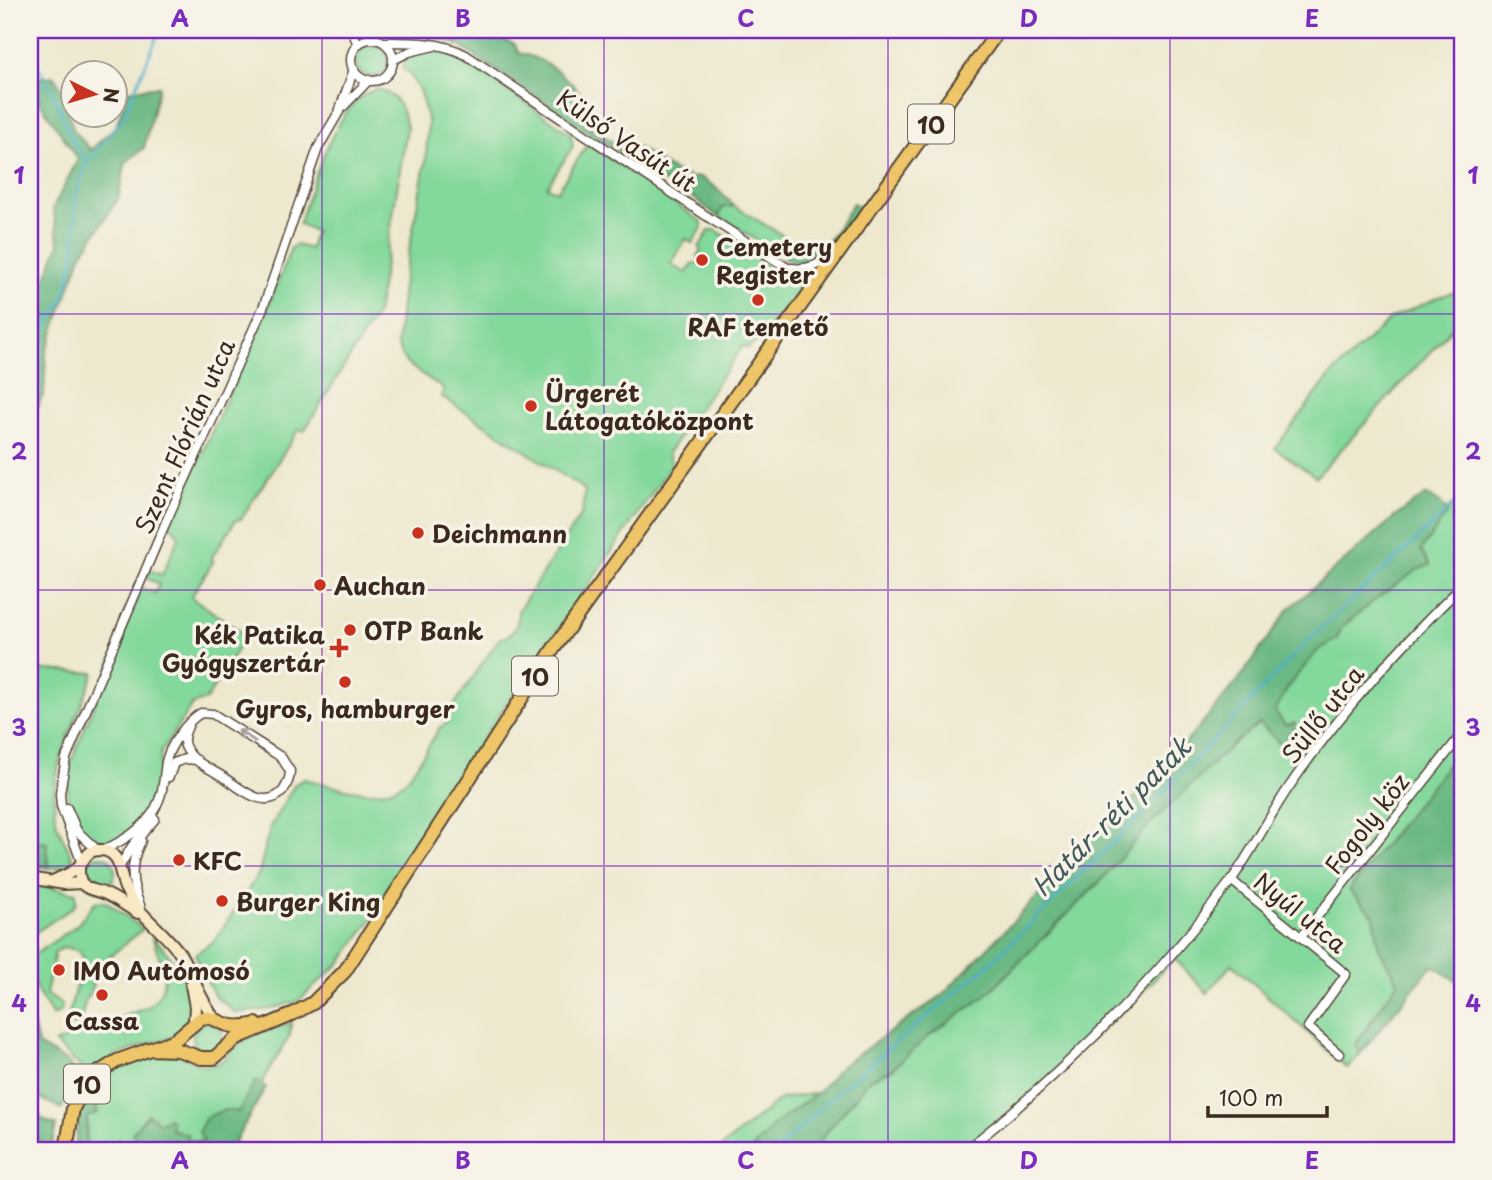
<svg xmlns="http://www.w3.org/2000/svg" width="1492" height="1180" viewBox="0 0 1492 1180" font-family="'Playpen Sans',sans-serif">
<rect width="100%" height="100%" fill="#f7f3e8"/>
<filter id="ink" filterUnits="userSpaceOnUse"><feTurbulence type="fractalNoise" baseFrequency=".0143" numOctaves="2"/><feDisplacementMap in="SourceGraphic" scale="14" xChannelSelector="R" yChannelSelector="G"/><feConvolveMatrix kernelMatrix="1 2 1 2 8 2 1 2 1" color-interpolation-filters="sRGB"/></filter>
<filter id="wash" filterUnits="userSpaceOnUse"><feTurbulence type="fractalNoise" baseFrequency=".00686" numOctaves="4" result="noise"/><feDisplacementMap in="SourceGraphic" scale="28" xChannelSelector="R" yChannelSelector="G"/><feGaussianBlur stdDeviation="1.57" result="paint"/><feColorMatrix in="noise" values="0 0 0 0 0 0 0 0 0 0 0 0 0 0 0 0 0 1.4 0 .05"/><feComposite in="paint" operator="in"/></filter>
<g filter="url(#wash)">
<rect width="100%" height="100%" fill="#ede8ce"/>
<path fill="#83d89b" stroke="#5f815c" stroke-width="2" d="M378 30H439L460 46C448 41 436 36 422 35 405 34 393 37 378 30Z
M356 61a16 16 0 1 1 32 0a16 16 0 1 1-32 0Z
M441 51 458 57 571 134 573 146 547 187 557 191 588 144 702 222V228L692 243 686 239 671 264 686 273 693 263 698 264 701 260 698 256 701 249 699 247 709 231 716 230 799 287V293L780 314 761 341 754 343 748 349 743 346 668 453 672 464 498 716 388 897 340 963 298 1001 270 1009 236 1013 214 995 195 954 215 940 259 873 270 827 295 784 304 779C332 785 379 803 404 782 414 773 431 741 440 727L446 724 452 708 499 639C514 635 519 626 518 611L582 513 585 490 441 396 444 389 406 363 397 344 404 277 426 159 428 122 420 92 409 73 402 68 406 58 421 52Z
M379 89C400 98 401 107 407 127L377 313 304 431 299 429 241 519 236 520 212 557 213 562 191 597 246 635 206 700 192 705 161 752 159 778 153 801 130 829 112 842C70 837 64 803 69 767L141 588 155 593 159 584 146 578 149 570 162 575 179 537 174 529 169 526 268 308 291 248 297 245 310 249 315 231 299 224C312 188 336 95 379 89Z
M734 206 792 241 787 249 786 259 719 216 722 207Z
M1462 290V317L1316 477 1275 448 1330 376 1390 319 1441 296Z
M1462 497V747L1349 890 1374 916 1379 948 1398 982 1355 1045 1360 1054 1347 1068 1232 964 1207 993 1174 958 1136 999 967 1150H812L870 1079 891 1070 925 1038 985 996 1104 878 1093 864 1442 514Z
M30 669 94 673C78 716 46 772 56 819 58 832 68 847 73 859L69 867 49 868 47 843 30 842Z
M85 871a15 15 0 1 1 30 0a15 15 0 1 1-30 0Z
M30 882 76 893V903L72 908 30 936Z
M101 901 108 903 143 929 96 968 91 992 87 996 80 1022 75 1026 64 1023 69 1014 83 958 80 951 65 947 55 952 46 994 61 1004 62 1010 53 1016 38 993 32 977 31 965 34 955 77 925 95 902Z
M152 936C172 956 212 1009 176 1034 170 1039 158 1040 151 1043 127 1051 107 1058 88 1074L55 1043 148 1007C175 986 161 964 152 936Z
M291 1023 290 1035 261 1084 256 1081 238 1112 224 1110 204 1142 187 1140 188 1135 171 1129 130 1149 116 1144 121 1150H96L86 1146 87 1117 98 1112C95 1104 91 1095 95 1086 104 1064 156 1052 177 1054 191 1056 197 1069 212 1065 227 1062 232 1047 245 1039 259 1032 277 1028 291 1023Z
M193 1038a15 15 0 1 1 30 0a15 15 0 1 1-30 0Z
M817 1093 774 1125 751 1150H718L780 1099Z"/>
<path fill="#6ab883" stroke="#527150" stroke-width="2" d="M439 30H447L463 39 474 30 514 44 519 53C542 57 563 74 579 91V102L590 111 587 124 623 149 630 143 674 171 691 178 700 177 714 186 734 206 722 208 719 216 716 215 674 183H665L460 46Z
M54 76 63 93 74 131 91 150 116 126 128 91 159 86 144 148 126 162 118 199 81 256 46 353 44 393 30 424V319L59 244 53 208 78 159 30 88V79Z
M853 203 860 208C841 234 824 275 786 259L787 249 792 241C822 269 838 225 853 203Z
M1425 495 1441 503 1448 513 1421 550 1430 565 1417 570 1375 600 1342 627 1337 639 1317 651 1290 684 1275 711 1285 725 1295 723 1292 736 1301 747 1318 725 1328 729 1299 764 1260 723 1233 744 1147 827 1104 877 985 996 926 1038 891 1070 870 1079 812 1150H751L774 1125 817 1093 840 1067 941 996 1128 803 1149 786 1237 682 1289 609 1396 516Z
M1462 747V984L1432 966 1360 1054 1355 1045 1398 982 1379 948 1374 916 1349 890Z
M30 842 47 843 49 868 30 866Z
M30 1009 38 1045 68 1062 72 1069 83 1074 70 1089 62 1109 37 1097 33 1071H30Z
M256 1081 266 1087 230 1150H191L187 1145 176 1150H121L116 1144 119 1139 130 1148 141 1144 132 1133 148 1114 160 1123 169 1118 172 1121 171 1129 188 1135V1140L204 1142 199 1131 206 1117 224 1110 238 1112Z
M94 1087 93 1100 98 1113 87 1117 86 1146 96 1150H74L79 1116Z
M30 1095 33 1098C34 1115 40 1120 56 1125L51 1150H30L38 1149 40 1141 32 1134Z"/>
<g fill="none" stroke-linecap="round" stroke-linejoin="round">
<path stroke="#4cb0cb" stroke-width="2.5" d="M30 51 54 95 73 142 87 162
M30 353 64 298 75 254 76 196 87 162 123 118 160 30
M777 1150 841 1089 985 968 1149 807 1309 640 1462 497"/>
</g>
</g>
<g filter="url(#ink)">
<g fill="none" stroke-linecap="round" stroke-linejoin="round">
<defs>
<path id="street" d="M352 30 358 45
M351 60a21 21 0 1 1 42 0a21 21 0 1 1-42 0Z
M383 42C412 42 439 41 466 55L711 219 814 285
M393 60 409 52 434 46
M340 109 354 69
M791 268C809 270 820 265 833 253
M169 777 174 763 185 759 197 760
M67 808 77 831 97 850
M103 850C126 840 150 825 159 800 164 788 164 774 166 762 169 746 187 721 201 713L213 714 281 757 290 771C290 778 287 785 283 791 264 812 239 787 222 776 210 769 194 762 187 750 181 741 185 733 189 724
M81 861 61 806 60 793 66 758 165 524 263 308 318 148 340 110 369 80
M120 866 132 846 155 819
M1231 880 1346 974 1308 1027 1339 1054
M140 905C130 881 130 863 141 841
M1301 937 1462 734
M966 1150C1064 1072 1155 982 1230 882 1252 852 1268 818 1289 787 1339 714 1398 648 1462 586"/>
<path id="secondary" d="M79 867C78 893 92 887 108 895 118 900 128 907 138 913
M30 878 64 884 81 883
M53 881C60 877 71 874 77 868 85 861 86 849 101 850 122 851 119 875 125 888 138 916 165 931 181 955 193 975 200 999 214 1018
M191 985 195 1007 194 1022"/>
<path id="primary" d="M148 1049 178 1050 201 1058H214L237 1038 287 1017 313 1003 345 971 554 648 999 30
M66 1150 73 1108 87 1083 96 1074 117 1061 175 1040 201 1018C214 1016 217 1022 228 1025 237 1028 247 1026 256 1024"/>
</defs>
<use href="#street" stroke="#564638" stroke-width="11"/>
<use href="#secondary" stroke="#564638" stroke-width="14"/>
<use href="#primary" stroke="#564638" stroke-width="16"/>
<use href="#street" stroke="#fff" stroke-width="8"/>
<use href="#secondary" stroke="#f8e8c3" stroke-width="10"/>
<use href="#primary" stroke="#eec569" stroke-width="12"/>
</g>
<defs><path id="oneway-shaft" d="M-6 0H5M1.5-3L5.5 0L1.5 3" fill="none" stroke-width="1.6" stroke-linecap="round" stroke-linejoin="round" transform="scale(1.75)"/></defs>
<use stroke="#a79f9a" href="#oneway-shaft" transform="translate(247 736) rotate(-147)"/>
</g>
<path fill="none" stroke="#7b2cbf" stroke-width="2" stroke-opacity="0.55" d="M322 30V1150M604 30V1150M888 30V1150M1170 30V1150M30 314H1462M30 590H1462M30 866H1462"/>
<g fill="#c8321e" stroke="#f7f3e8" stroke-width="2.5">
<circle cx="702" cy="260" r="7"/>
<circle cx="758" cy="300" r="7"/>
<circle cx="531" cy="406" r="7"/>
<circle cx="418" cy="533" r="7"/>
<circle cx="320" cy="585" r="7"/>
<circle cx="350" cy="630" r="7"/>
<path d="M335.5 637.5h7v7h7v7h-7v7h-7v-7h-7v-7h7z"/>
<circle cx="345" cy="682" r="7"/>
<circle cx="179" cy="860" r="7"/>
<circle cx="222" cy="901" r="7"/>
<circle cx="59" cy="970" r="7"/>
<circle cx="102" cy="995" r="7"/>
</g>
<g text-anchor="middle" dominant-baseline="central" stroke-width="7" stroke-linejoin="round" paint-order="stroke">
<g fill="#f7f3e8" stroke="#73665b" stroke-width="2">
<rect x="908" y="104.5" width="46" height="39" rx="5"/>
<rect x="512" y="656.5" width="46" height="39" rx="5"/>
<rect x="64" y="1064.5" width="46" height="39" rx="5"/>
</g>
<g font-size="23" font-weight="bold" fill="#3b2a1e">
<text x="931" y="124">10</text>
<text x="535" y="676">10</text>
<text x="87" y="1084">10</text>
</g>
<g font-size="24" fill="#3b2a1e" stroke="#f7f3e8">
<text transform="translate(627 140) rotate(34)">Külső Vasút út</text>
<text transform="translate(184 436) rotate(-66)">Szent Flórián utca</text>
<text transform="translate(1322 714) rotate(-52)">Süllő utca</text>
<text transform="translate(1366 823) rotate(-52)">Fogoly köz</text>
<text transform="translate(1301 912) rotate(39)">Nyúl utca</text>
</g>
<g font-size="24" font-weight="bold" fill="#3b2a1e" stroke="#f7f3e8" text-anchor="start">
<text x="716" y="246">Cemetery<tspan x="716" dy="28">Register</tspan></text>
<text x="758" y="326" text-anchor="middle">RAF temető</text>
<text x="545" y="392">Ürgerét<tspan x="545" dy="28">Látogatóközpont</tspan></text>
<text x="432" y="533">Deichmann</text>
<text x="334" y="585">Auchan</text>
<text x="364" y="630">OTP Bank</text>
<text x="325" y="634" text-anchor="end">Kék Patika<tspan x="325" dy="28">Gyógyszertár</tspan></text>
<text x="345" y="708" text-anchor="middle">Gyros, hamburger</text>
<text x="193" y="860">KFC</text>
<text x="236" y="901">Burger King</text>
<text x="73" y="970">IMO Autómosó</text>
<text x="102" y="1020" text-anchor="middle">Cassa</text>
</g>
<g font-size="26" font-style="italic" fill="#41595b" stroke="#f7f3e8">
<text transform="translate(1111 816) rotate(-45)">Határ-réti patak</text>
</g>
</g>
<rect width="1492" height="1180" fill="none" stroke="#f7f3e8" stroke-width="77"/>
<g transform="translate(94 94) rotate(95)"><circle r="33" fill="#f7f3e8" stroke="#aca397" stroke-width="2"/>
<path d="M0-5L12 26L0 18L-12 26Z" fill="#c8321e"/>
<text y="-10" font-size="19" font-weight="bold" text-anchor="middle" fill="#3b2a1e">N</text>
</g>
<path d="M1208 1106v10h119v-10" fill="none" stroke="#3b2a1e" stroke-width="3.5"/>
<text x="1219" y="1106" font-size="21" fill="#3b2a1e" stroke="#f7f3e8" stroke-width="5" paint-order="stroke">100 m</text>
<rect x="38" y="38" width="1416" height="1104" fill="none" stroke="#7b2cbf" stroke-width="2.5"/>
<g font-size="23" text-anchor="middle" font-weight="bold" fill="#7b2cbf">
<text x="180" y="27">A</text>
<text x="463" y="27">B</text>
<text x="746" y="27">C</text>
<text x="1029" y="27">D</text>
<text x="1312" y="27">E</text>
<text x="19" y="184">1</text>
<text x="1473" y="184">1</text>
<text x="19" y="460">2</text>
<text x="1473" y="460">2</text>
<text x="19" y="736">3</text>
<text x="1473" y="736">3</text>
<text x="19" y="1012">4</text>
<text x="1473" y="1012">4</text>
<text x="180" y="1169">A</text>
<text x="463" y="1169">B</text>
<text x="746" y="1169">C</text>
<text x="1029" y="1169">D</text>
<text x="1312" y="1169">E</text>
</g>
</svg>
